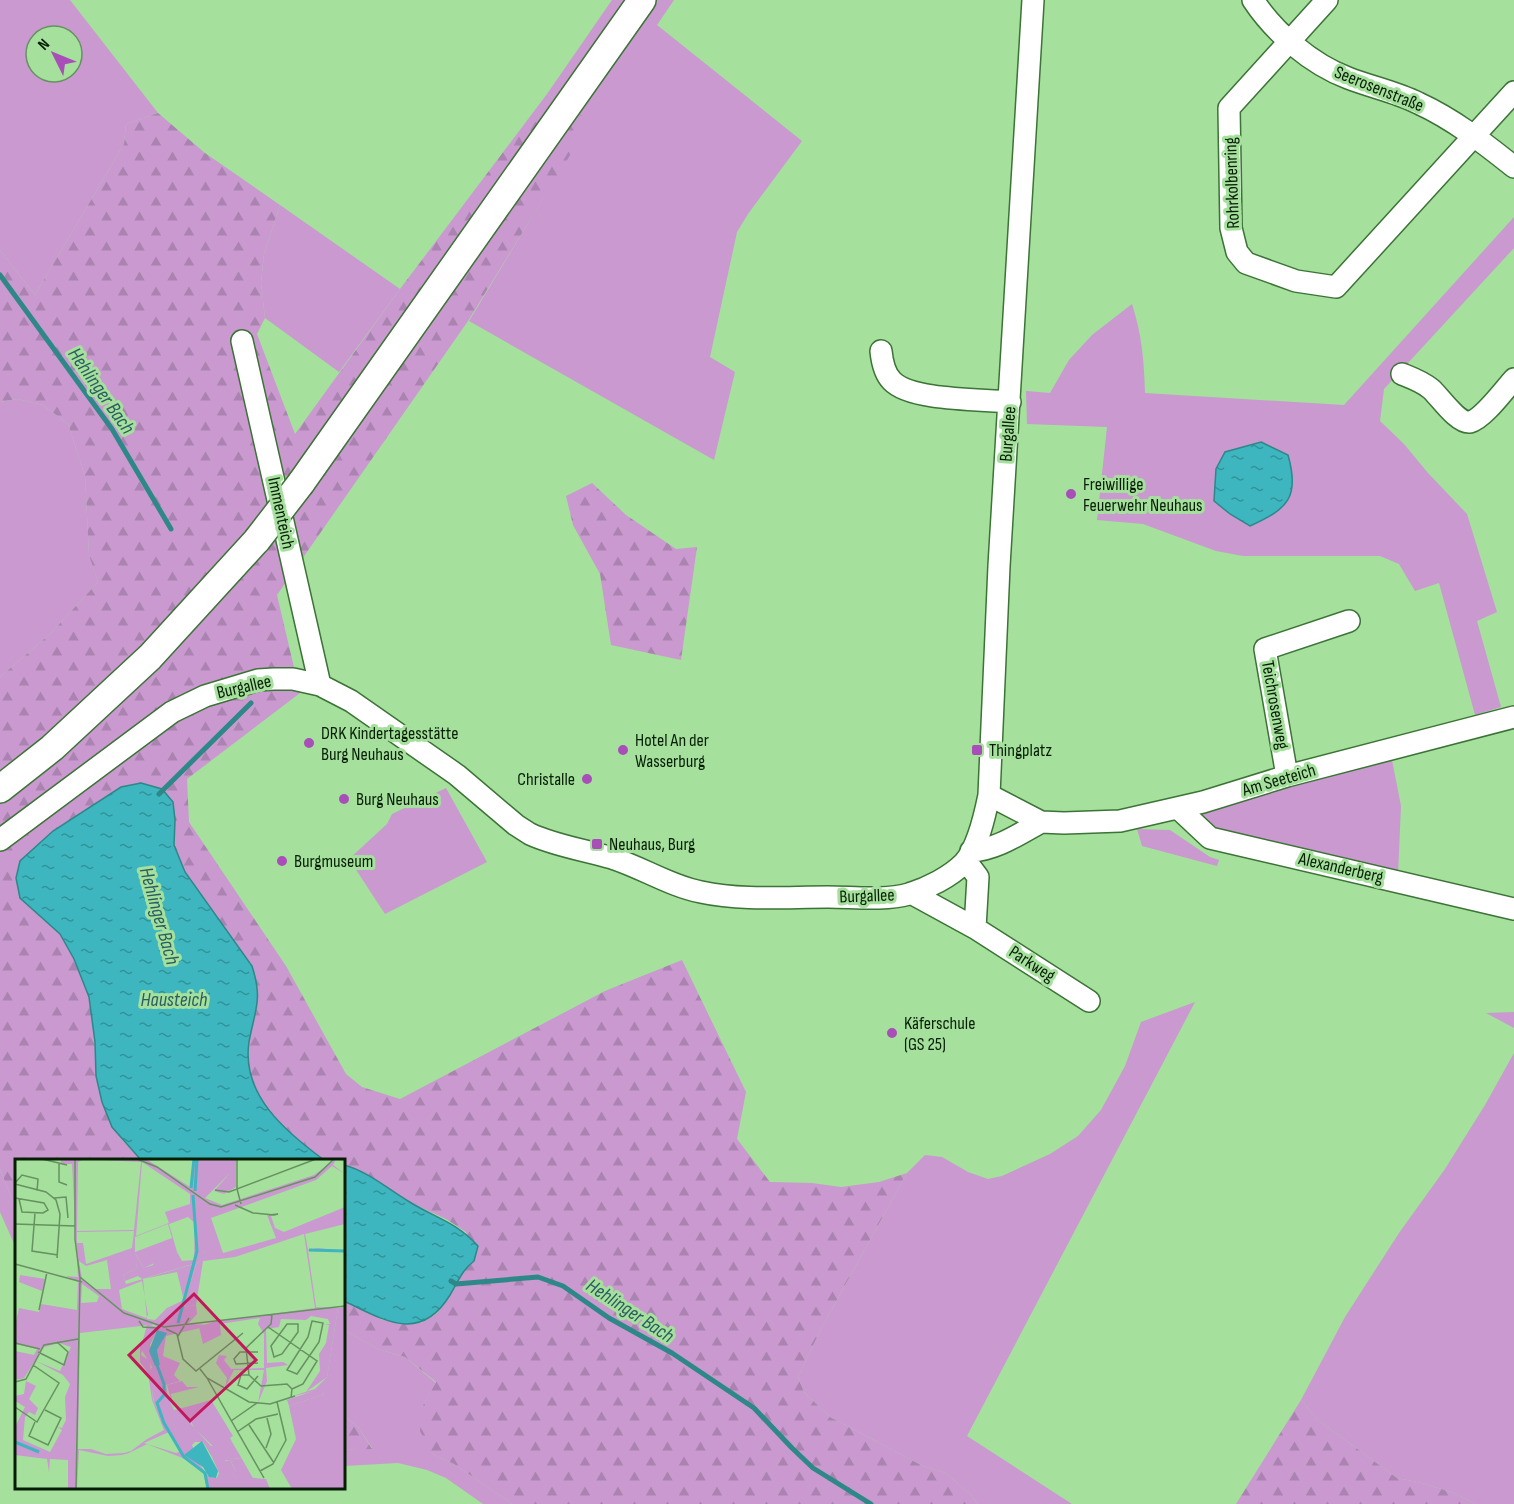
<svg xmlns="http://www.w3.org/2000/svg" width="1514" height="1504" viewBox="0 0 1514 1504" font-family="'Sofia Sans Condensed',sans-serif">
<defs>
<pattern id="forest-firs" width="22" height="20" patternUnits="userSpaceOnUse" patternTransform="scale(1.5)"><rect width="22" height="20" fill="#c999d0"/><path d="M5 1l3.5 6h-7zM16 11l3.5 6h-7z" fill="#ab83b1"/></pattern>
<pattern id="water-ripples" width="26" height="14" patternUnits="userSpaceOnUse" patternTransform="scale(1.5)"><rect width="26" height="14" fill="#3db6bf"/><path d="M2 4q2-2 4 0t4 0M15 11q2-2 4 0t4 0" fill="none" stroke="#319399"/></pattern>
</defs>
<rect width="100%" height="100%" fill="#a5e09d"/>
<path fill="#c999d0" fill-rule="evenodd" d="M0 0H70L158 113 126 124 124 144 35 295 0 250ZM36 36H72V72H36Z
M612 0H674L657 25 802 141 748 214 737 232 710 357 735 372 714 460 469 321 590 121 547 94Z
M280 205 400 289 339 372 265 318 261 283 264 254Z
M1514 217V248L1384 389 1380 421 1404 444 1428 473 1467 514 1497 612 1477 621 1501 707 1475 715 1439 583 1415 591 1399 564 1380 556H1243L1216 551 1143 524 1097 520 1107 427 1027 424 1026 391 1050 393 1069 360 1092 335 1132 304C1142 335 1144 361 1145 393L1344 405Z
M17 399 43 405 68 424 85 476 89 554 98 582 51 633 0 677V402Z
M1392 760 1401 806 1398 874 1206 828 1199 812 1221 804Z
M446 788 487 862 385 914 349 859 387 824 392 814Z
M1137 829 1170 830 1210 857 1219 860 1217 866 1142 846Z
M1195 1002 967 1436 1072 1504H977L971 1495 946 1473 923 1466 830 1417 804 1392 798 1377 821 1329 907 1173 925 1155 942 1157 968 1172 988 1179 1002 1176 1050 1154 1078 1136 1101 1110 1125 1066 1141 1022Z
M1514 1012V1028L1486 1013Z
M1514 1053V1504H1476L1454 1493 1422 1483 1397 1478 1318 1420 1301 1400 1345 1317 1399 1233 1445 1169 1485 1105Z
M0 1169 16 1209V1248L0 1212Z
M344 1330 378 1349 405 1357 436 1383 422 1407 432 1454 454 1464 512 1504H483L446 1478 427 1470 398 1463 344 1466V1450L372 1448 359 1428 344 1416Z"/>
<path fill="url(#forest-firs)" d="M547 94 591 121 468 321 277 595 300 693 187 779 189 822 286 966 346 1074 362 1087 400 1099 605 991 682 960 746 1092 737 1139 770 1182 812 1183 841 1187 879 1182 907 1173 821 1329 798 1377 804 1392 830 1417 923 1466 946 1473 971 1495 977 1504H512L454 1464 432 1454 420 1431 422 1407 436 1382 405 1357 378 1349 344 1330V1301L383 1320 421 1323 437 1313 449 1296 464 1269 474 1261 466 1232 446 1219 409 1202 382 1184 344 1165V1160C338 1160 330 1162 325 1160 316 1158 300 1142 292 1135 265 1109 244 1082 249 1043 254 1009 264 1001 251 966L185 872 174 845 175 820 173 802 162 789 141 783 39 916 60 934 74 959 89 996 95 1042 96 1076 102 1103 122 1140 141 1160H16V1209L0 1169V677L51 633 98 582 89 555 85 476 68 424 43 405 17 399 0 402V250L35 295 124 144 126 124 158 113 205 153 280 205 264 254 261 283 265 318 257 334 295 434 400 289Z
M592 483 626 515 676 549 697 547 681 660 611 645 600 574 573 525 566 496Z
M1301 1400 1318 1420 1397 1478 1422 1483 1454 1493 1476 1504H1236Z
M344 1416 359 1428 372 1449 344 1450Z"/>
<path fill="url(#water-ripples)" stroke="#2d8887" stroke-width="1.5" d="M1261 442 1288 455C1300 497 1288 509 1250 526L1230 514 1214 501 1216 469 1225 452Z
M141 783 162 789 173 802 175 820 174 845 185 872 252 966C263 1000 255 1009 249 1042 241 1095 286 1132 324 1160H141L112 1127 102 1102 96 1076 95 1042 89 997 74 959 60 934 20 898 16 878 20 861 53 831 121 787Z
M344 1165C367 1171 388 1189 408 1201 435 1218 455 1221 478 1246L474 1261C462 1270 458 1282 450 1295 420 1344 384 1320 344 1301Z"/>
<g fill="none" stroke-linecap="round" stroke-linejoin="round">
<path stroke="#2d8887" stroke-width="5" d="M0 275 112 429 171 529
M159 794 251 703
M451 1281 456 1284 538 1277 563 1286 609 1318 672 1353 754 1408 792 1448 813 1468 871 1504"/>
<defs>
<path id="minor" d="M1253 0C1275 33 1311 64 1348 78 1371 87 1396 92 1418 103 1453 119 1484 143 1514 167
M1327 0 1229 108 1231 228 1237 252 1246 263 1296 281 1336 287 1514 92
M242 341 320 685
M881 351C882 361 884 373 892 381 911 401 982 399 1010 402
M1402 374C1412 378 1423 382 1431 389 1439 396 1458 424 1470 422 1483 419 1505 389 1514 379
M1287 776 1265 649 1349 621
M989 795 1041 822 1064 823 1120 821 1203 802 1287 776 1514 717
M1178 808 1210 838 1514 909
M0 840 172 712 205 696 258 680 274 679H293L320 685 351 701 457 775 516 825 530 834C556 846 585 850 612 858 643 868 670 886 701 892 742 901 786 897 828 897 854 897 883 901 909 894 928 888 950 877 964 863 978 847 985 815 989 795L999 566 1033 0
M971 851C996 850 1019 834 1041 822
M966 861 978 877 975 928 1089 1001
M911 893 975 928"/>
<path id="tertiary" d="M301 483 642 0
M0 789 52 748 150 657 257 540"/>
</defs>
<use href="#minor" stroke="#3c7336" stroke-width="24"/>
<use href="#tertiary" stroke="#3c7336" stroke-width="30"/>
<use href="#minor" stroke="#fff" stroke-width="21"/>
<use href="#tertiary" stroke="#fff" stroke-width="27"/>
<defs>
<path id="tertiary-bridge" d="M257 540 301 483"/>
</defs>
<use href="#tertiary-bridge" stroke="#3c7336" stroke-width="30" stroke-linecap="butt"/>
<use href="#tertiary-bridge" stroke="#fff" stroke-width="27"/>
</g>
<g fill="#a94eb8" stroke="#a5e09d" stroke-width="2">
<circle cx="1071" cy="494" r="6"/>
<circle cx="309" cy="743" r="6"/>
<circle cx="623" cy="750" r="6"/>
<rect x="971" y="744" width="12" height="12" rx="3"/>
<circle cx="587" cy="779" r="6"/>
<circle cx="344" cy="799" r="6"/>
<rect x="591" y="838" width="12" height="12" rx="3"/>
<circle cx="282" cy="861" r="6"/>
<circle cx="892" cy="1033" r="6"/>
</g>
<g text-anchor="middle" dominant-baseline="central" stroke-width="6" stroke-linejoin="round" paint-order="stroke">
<g font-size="18" fill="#071e05" stroke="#a5e09d">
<text transform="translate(1379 89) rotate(22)">Seerosenstraße</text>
<text transform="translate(1232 183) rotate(-92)">Rohrkolbenring</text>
<text transform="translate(1008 434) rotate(-86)">Burgallee</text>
<text transform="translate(281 513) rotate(78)">Immenteich</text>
<text transform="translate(244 687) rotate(-13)">Burgallee</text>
<text transform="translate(1275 705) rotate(80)">Teichrosenweg</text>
<text transform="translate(1279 780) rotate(-16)">Am Seeteich</text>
<text transform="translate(1341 868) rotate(13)">Alexanderberg</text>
<text transform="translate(867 896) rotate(-2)">Burgallee</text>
<text transform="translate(1032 964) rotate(33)">Parkweg</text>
</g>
<g font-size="18" fill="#071e05" stroke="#a5e09d" text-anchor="start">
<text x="1083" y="484">Freiwillige<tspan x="1083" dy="21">Feuerwehr Neuhaus</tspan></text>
<text x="321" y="733">DRK Kindertagesstätte<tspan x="321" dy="21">Burg Neuhaus</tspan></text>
<text x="635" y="740">Hotel An der<tspan x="635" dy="21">Wasserburg</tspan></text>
<text x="989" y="750">Thingplatz</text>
<text x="575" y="779" text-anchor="end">Christalle</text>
<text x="356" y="799">Burg Neuhaus</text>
<text x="609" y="844">Neuhaus, Burg</text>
<text x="294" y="861">Burgmuseum</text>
<text x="904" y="1023">Käferschule<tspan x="904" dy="21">(GS 25)</tspan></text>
</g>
<g font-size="20" font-style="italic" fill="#2b5d60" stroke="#a5e09d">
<text transform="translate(101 391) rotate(55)">Hehlinger Bach</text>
<text transform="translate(159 916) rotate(74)">Hehlinger Bach</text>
<text x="174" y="1000">Hausteich</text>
<text transform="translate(630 1311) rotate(33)">Hehlinger Bach</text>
</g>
</g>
<g transform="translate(15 1159)">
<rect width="330" height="330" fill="#a5e09d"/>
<path d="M46 0H131L175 28 178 0H221V28L209 35 199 32 216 13 190 39 207 46 299 16 321 0 318 6 330 15 317 7 301 21 196 59 208 94 261 79 252 56 256 57 260 69 269 73 330 48V65L290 75 293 91 303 89 330 92H293L301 148 323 149 312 218 291 233 305 212 304 195 311 184 314 166 309 165H315L313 160 296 157 291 161 266 160 264 168 251 170 252 204 268 203 273 206 251 209 252 222 243 244 249 211H219L210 229 212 219 201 204 204 196 212 197 209 201 216 210 249 209V175L243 165 245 159 205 165 206 176 188 185 184 168 198 163 300 149 289 75 220 98 188 102 181 146 168 148 181 106 187 100 199 98 182 90 179 101 180 64 173 58 154 65 162 93 129 109 120 94 122 109 108 116 111 125 179 105 168 138 162 113 128 120 132 160 143 165 65 174 63 290H76L91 295 109 294 116 292 132 280 149 271 137 241 133 214 125 203V187L133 169 126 196 135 202 138 241 154 273 129 284 161 294 167 292 170 300 132 285 114 294 107 296 93 297 64 291 62 330H38L53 329V301L35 300 34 313 32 300 0 296V268L10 248 0 242V237L9 235 11 222 21 227 14 240 23 249 20 256 14 253 10 258 8 281 35 293 47 271 42 268 47 269 51 261 50 238 55 225 48 216 21 202 45 212 56 188 44 184 29 188 9 219 0 221V192L19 196 22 190 0 185V167L4 149 24 153 26 145 62 151 63 123 51 117 63 118 57 5H46ZM69 0 126 3 119 71 62 72 63 3ZM127 3 175 35V45L150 53 154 64 121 77ZM153 65 157 79 120 93V78ZM119 72 117 89 71 105 68 84H62V73ZM92 101 96 130H81L67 120 64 102 71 107ZM127 122 133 156 131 159 107 150 104 131ZM67 125 84 137 82 143 66 144ZM5 116 30 120 27 132 4 123ZM155 149 164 153 158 163 144 161ZM167 222 172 228H184L156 235 159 251 152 226ZM307 229 309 235 274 247 272 241ZM196 241 218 277 215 279 217 283 200 289 180 270 172 256 171 248ZM216 299 227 300 239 321 219 317 210 302 215 301 221 313Z" fill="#c999d0" fill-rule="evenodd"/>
<path d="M184 89 190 94 196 92 199 99 187 100 181 106 168 148 181 146 182 155 173 165 198 166 151 177 148 197 165 204 159 216 165 222 151 226 153 239 159 251 171 248 176 265 196 287 217 283 227 300 216 299 222 314 215 301H210L219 317 251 320 255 330H192L188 313 168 298 139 243 134 213 137 208 126 190 132 165 142 168 132 160 140 161 152 149 167 142 178 105 127 120 123 117 110 122 108 116 122 109 119 93 129 109 138 106 140 99 156 94 162 93 167 102 180 101ZM155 149 163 153 158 163 144 161ZM142 171 151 175 142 191 145 206 141 207 135 186ZM180 283H188L197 298 204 314 202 319 194 318 185 306 177 286ZM330 148V330H277L266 311 281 280 274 247 309 235 307 230 271 239 300 230 312 218 323 149Z" fill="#c999d0" fill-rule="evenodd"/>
<path d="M142 171 152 174 142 191 145 206 140 207 134 192ZM187 282 203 312 201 319 194 318 188 308 169 296Z" fill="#3db6bf"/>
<path fill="none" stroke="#3db6bf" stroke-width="3" d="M176 29 179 0M180 32 182 0M294 91 330 92M163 164 182 92 178 36M142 206 149 225V236L142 244 149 264 169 298 190 314 193 330M0 283 24 293"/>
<path fill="none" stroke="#669260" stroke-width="1.5" d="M27 0 52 6M60 0V80L65 119 61 330M122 0 142 8 195 45 206 48 300 18 319 0M222 0V30L226 45M44 5V23L52 26M0 24 7 16 23 20 22 32M0 25 31 33 41 41 45 55 42 99M200 31 214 33 301 0M0 39 29 44 33 51 28 54 7 53 4 40M39 39 51 38 53 59M220 46 238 54 259 56 263 55 254 56M20 54 17 92 43 96M0 65 60 67M0 105 67 123M65 118 109 154 149 168 330 147M24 151 32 113M257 156 256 165 231 189 234 216 246 227 272 225 277 230 276 239M124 162 128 168 142 169M297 162 308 164 304 183 282 215 272 211 293 178ZM272 165H283V173L267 195 259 198 256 187ZM253 168 302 202 288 225 277 230M151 170 162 175 168 200 181 212 228 174M163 177 174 159M0 184 25 190M23 193 49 206 53 193 42 183M243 204 221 205 219 200 225 193H243M185 210 192 219 234 243 255 245 280 237M234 216H226L223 226 232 230 243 217M192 219 249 319M0 223 11 220 29 186 63 180M0 248 22 263 44 224 18 206M216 262 242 244M20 263 14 277 33 286 46 259 30 251M234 266 259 304M222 273 241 260 263 255M251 289 256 275 252 259M245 312 258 305 271 281 262 243"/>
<path fill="#c2185b" fill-opacity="0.15" stroke="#c2185b" stroke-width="3" d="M179 135 241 201 175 262 114 196Z"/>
<rect width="330" height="330" fill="none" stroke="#071e05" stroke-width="3"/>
</g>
<g transform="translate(54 54) rotate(313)"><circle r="28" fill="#a5e09d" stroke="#669260" stroke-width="1.5"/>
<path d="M0-4.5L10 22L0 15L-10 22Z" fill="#a94eb8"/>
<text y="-9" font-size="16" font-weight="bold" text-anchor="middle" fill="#071e05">N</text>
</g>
</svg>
